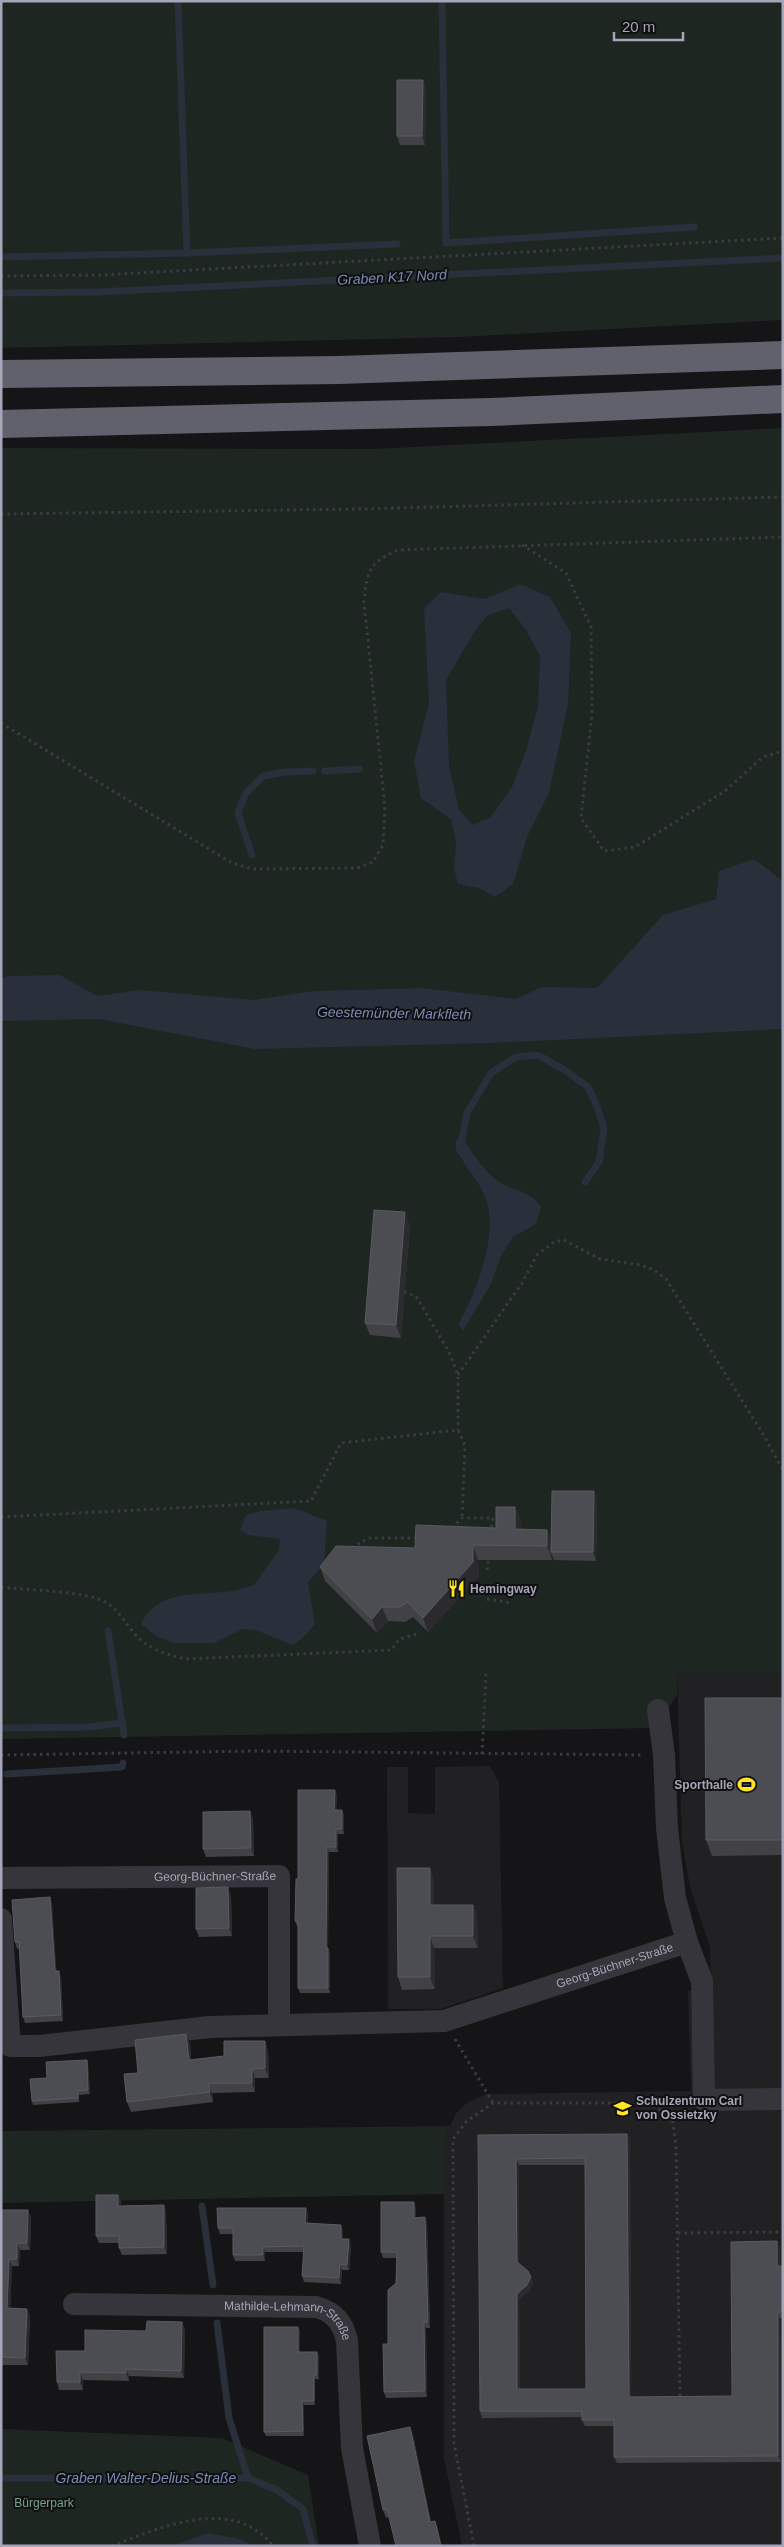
<svg xmlns="http://www.w3.org/2000/svg" width="784" height="2547" viewBox="0 0 784 2547" font-family="Helvetica,sans-serif">
<rect width="100%" height="100%" fill="#151416"/>
<path fill="#212023" d="M783 1673V2546H462L444 2458V2141L450 2126 456 2113 467 2103 486 2094 691 2091 688 1991 711 1990 710 1948 690 1887 682 1842 677 1674Z
M490 1766 499 1782 503 1988 441 2009H388L387 1767H408V1813L435 1814V1767Z"/>
<path fill="#1e2621" fill-rule="evenodd" d="M1 1H783V320L459 337 1 348Z
M783 428V1673L677 1674V1695L656 1728 1 1739V448L374 449ZM421 1563 428 1632 413 1617H391L377 1633 325 1581Z
M450 2126 444 2141 445 2194 1 2203V2131Z
M1 2429 222 2438 308 2475 319 2546H1Z"/>
<path fill="#292f3b" fill-rule="evenodd" d="M520 584 550 597 571 633 568 704 549 793 527 837 513 884 495 897 479 888 458 884 454 869 456 842 451 819 421 798 414 761 429 703 424 608 441 592 485 599ZM509 608 526 630 540 656 538 706 526 751 512 787 491 817 473 825 459 810 449 765 446 680 477 628 488 615Z
M754 859 783 881V1029L490 1043 255 1049 99 1019 1 1021V979L8 976 60 975 97 996 140 990 254 1000 314 991 421 988 516 999 542 987 597 988 663 915 716 899 719 871Z
M461 1136C474 1154 484 1174 505 1185 521 1193 529 1191 541 1206L536 1224 513 1237 501 1256 491 1284 463 1331 458 1324C476 1294 499 1233 486 1199 480 1182 465 1166 456 1150V1141Z
M295 1508 327 1521 324 1564 308 1582 315 1624 303 1638 292 1645 256 1630 243 1629 214 1643H172L156 1636 141 1624C158 1588 200 1596 231 1591 239 1590 247 1587 254 1585L279 1550 280 1539 248 1535 240 1530 246 1515 260 1511Z
M208 2533 240 2539 254 2546H172Z"/>
<g fill="none" stroke-linecap="round" stroke-linejoin="round">
<path stroke="#292f3b" stroke-width="7" d="M178 1 187 253 397 244
M442 1 446 243 694 227
M1 257 187 253
M1 293 98 292 783 258
M325 771 359 769
M252 855 238 813 246 793 263 776 285 772 313 771
M461 1144 467 1113 491 1073 516 1057 538 1055 563 1069 588 1087 598 1109 604 1128 599 1162 585 1182
M108 1631 124 1735
M1 1728 90 1727 122 1723
M7 1774 122 1767 123 1763
M202 2206 213 2285
M217 2323 229 2418 248 2478
M1 2478H248L277 2490 303 2509 313 2546"/>
<path stroke="#3b3b42" stroke-width="3" stroke-dasharray="2.5 4" stroke-linecap="butt" d="M1 276 101 275 783 238
M1 514 362 509 783 497
M522 545 566 573 591 627 592 714 581 818 604 851 635 847 725 791 763 757 783 751
M1 723 232 863 253 869 357 868 373 862 383 845 385 808 364 602C367 572 368 563 398 550L783 537
M404 1292 416 1296 449 1352 458 1375V1430
M458 1375 522 1283 537 1255 554 1242 564 1240 600 1259 641 1265 654 1270 666 1279 763 1434 783 1470
M1 1517 311 1501 341 1443 458 1430 465 1446 462 1518
M452 1528 462 1518H493L491 1530
M352 1548 368 1538H420
M487 1570 489 1556
M1 1587C24 1590 90 1591 107 1603 122 1613 128 1629 141 1640 154 1651 169 1655 186 1659L392 1650 399 1639 418 1634
M487 1599 512 1603
M482 1754 486 1672
M1 1755 254 1751 643 1755
M455 2039 493 2103
M650 2103 683 2101
M678 2233 783 2232
M112 2546C161 2527 233 2495 273 2546
M474 2546 454 2443 453 2139 466 2122 493 2103H649L672 2117 676 2145 680 2399"/>
<g stroke="#35353b" stroke-width="22">
<path d="M658 1710 664 1755 667 1828 675 1898 687 1942 702 1981 704 2100 783 2099"/>
<path id="s1" d="M1 1878 279 1876V2024"/>
<path id="s2" d="M1 1919 10 2046H39L210 2027 444 2021 687 1942"/>
<path id="s3" d="M74 2304 316 2307C334 2312 343 2322 347 2341L352 2448 370 2546"/>
</g>
<path stroke="#61616d" stroke-width="28" d="M1 374 339 370 783 355
M1 424 491 412 783 399"/>
</g>
<path fill="#414146" fill-rule="evenodd" d="M423 80 426 88 425 145H400L397 136Z
M410 1225 401 1338 370 1335 365 1323Z
M597 1500 596 1561 554 1560 552 1555V1560H478L479 1576 428 1632 413 1617 405 1622 388 1621 377 1633 325 1581 320 1567 415 1548 496 1528 515 1507 521 1522V1529L547 1530 551 1541Z
M783 1698V1855L712 1856 706 1840Z
M337 1795 336 1810H342L344 1815V1834H338V1852H329L328 1948 330 1953V1993H300L298 1988V1926H297L295 1921 298 1879Z
M250 1811 253 1820 254 1856 206 1857 203 1849Z
M434 1880V1905H473L477 1917 478 1948H434L435 1989 402 1990 398 1977Z
M231 1896 232 1936 199 1937 196 1929Z
M50 1897 52 1904 56 1971 61 1977 63 2021 25 2023 23 2017 20 1948 17 1949 15 1942Z
M186 2034 190 2044 191 2060 224 2056 265 2041 268 2051 269 2078H255V2092L212 2093 213 2102 131 2112 127 2102 138 2073Z
M87 2060 88 2064 90 2094 79 2095V2102L33 2105 32 2101 47 2078Z
M627 2134 630 2140 631 2397 732 2396 780 2248V2266H783V2318H780L781 2462 617 2463 614 2457V2426H585L582 2420V2417L482 2418 480 2411 478 2135ZM519 2165H585L586 2389H520L519 2300 529 2291 533 2283 519 2264Z
M118 2195 121 2202V2206L166 2212 167 2254 122 2255 119 2248V2243H99L96 2236Z
M416 2208V2218L425 2217 427 2223 430 2328H426L427 2397 386 2398 384 2392 388 2344 396 2283 397 2258H383L381 2252Z
M1 2210H28L31 2218 30 2250H20L19 2266H12L10 2308 30 2316 28 2365H1Z
M308 2213 307 2223 343 2231V2239L351 2245 349 2270H342L341 2284 304 2282 302 2276 304 2252H265V2261H235L233 2255V2234H220L218 2228Z
M182 2322 185 2330 184 2378 129 2376V2381L83 2380V2390H59L57 2382 85 2351 146 2331Z
M298 2327 300 2331V2352L319 2356V2379H315V2405H304V2436H266L264 2432Z
M410 2427 413 2435 431 2522 435 2521 438 2529 389 2517 386 2518 383 2510Z"/>
<path fill="#2b2a2e" d="M423 80 426 88 425 145 422 136Z
M405 1212 410 1225 401 1338 396 1325Z
M594 1491 597 1500 596 1561 593 1552Z
M515 1507 521 1522V1544L515 1529Z
M547 1530 553 1545 551 1552 552 1555V1560L547 1546Z
M473 1545 478 1560 479 1576 428 1632 423 1618Z
M382 1607 388 1621 377 1633 372 1619Z
M335 1790 337 1795 336 1815 334 1810Z
M342 1810 344 1815V1834L342 1829Z
M250 1811 253 1820 254 1856 251 1848Z
M336 1829 338 1834V1852L336 1847Z
M327 1847 329 1852 328 1948 330 1953V1993L328 1988 326 1948Z
M430 1868 434 1880V1917L430 1905Z
M228 1887 231 1896 232 1936 229 1928Z
M50 1897 52 1904 57 1977 55 1971Z
M473 1905 477 1917 478 1948 473 1936Z
M430 1936 434 1948 435 1989 430 1977Z
M59 1971 61 1977 63 2021 61 2015Z
M186 2034 190 2044 192 2070 189 2060Z
M265 2041 268 2051 269 2078 265 2068Z
M87 2060 88 2064 90 2094 88 2090Z
M252 2069 255 2078V2092L252 2083Z
M209 2083 212 2093 213 2102 210 2092Z
M627 2134 630 2140 631 2403 629 2397Z
M516 2159 519 2165V2269L517 2262Z
M118 2195 121 2202V2213L118 2206Z
M414 2202 416 2208V2223L414 2218Z
M164 2205 166 2212 167 2254 164 2247Z
M306 2208 308 2213 307 2229 305 2223Z
M28 2210 31 2218 30 2250 27 2243Z
M425 2217 427 2223 430 2328 428 2322Z
M341 2225 343 2231V2245L341 2239Z
M349 2239 351 2245 349 2270 347 2265Z
M777 2241 780 2248V2272L777 2266Z
M17 2243 20 2250 19 2266 17 2259Z
M263 2247 265 2252V2261L263 2255Z
M9 2259 12 2266 10 2316 7 2308Z
M340 2264 342 2270 341 2284 339 2278Z
M531 2277 533 2283 529 2291 519 2300 520 2395 517 2389V2294Z
M27 2309 30 2316 28 2365 25 2358Z
M778 2312 780 2318 781 2462 778 2456Z
M182 2322 185 2330 184 2378 181 2371Z
M424 2322 426 2328 427 2397 425 2391Z
M298 2327 300 2331V2356L298 2352Z
M317 2352 319 2356V2379L317 2375Z
M126 2369 129 2376V2381L126 2373Z
M80 2372 83 2380V2390L80 2382Z
M314 2375 315 2379V2405L314 2401Z
M302 2401 304 2405V2436L303 2431Z
M410 2427 413 2435 433 2530 430 2522Z
M435 2521 438 2529 442 2546H441Z"/>
<path fill="#4c4c53" stroke="#5a5a62" fill-rule="evenodd" d="M397 80H423L422 136H397Z
M374 1210 405 1212 396 1325 365 1323Z
M552 1491H594L593 1552H551Z
M496 1507H515V1529L547 1530V1546L473 1545V1562L423 1618 408 1602 400 1607H382L372 1619 320 1567 336 1546 415 1548 416 1525 496 1528Z
M705 1698H783V1840H706Z
M298 1790H335L334 1810H342V1829H336V1847H327L326 1948H328V1988H298V1921H295L296 1879H298Z
M250 1811 251 1848 203 1849V1812Z
M397 1868H430V1905H473V1936H430V1977H398Z
M228 1887 229 1928 196 1929V1888Z
M50 1897 55 1971H59L61 2015 23 2017 19 1942H15L12 1900Z
M186 2034 189 2060 224 2056V2041H265V2068L252 2069V2083H209L210 2092 127 2102 124 2074 138 2073 135 2040Z
M87 2060 88 2090 77 2091 78 2098 32 2101 30 2079 47 2078 46 2062Z
M627 2134 629 2397 732 2396 731 2242 777 2241V2266H783V2312H778V2456L614 2457V2420H582V2411H480L478 2135ZM585 2158 586 2389H517V2294L527 2285 531 2277 528 2271 517 2262 516 2159Z
M96 2195H118V2206L164 2205V2247L119 2248V2236H96Z
M381 2202H414V2218L425 2217 428 2322H424L425 2391 384 2392 383 2344H388V2290L396 2283 397 2252H381Z
M217 2208H306L305 2223 341 2225V2239H349L347 2265 340 2264 339 2278 302 2276 304 2246 263 2247V2255H233V2228H218Z
M1 2210H28L27 2243H17V2259H9L7 2308 27 2309 25 2358 1 2357Z
M147 2321 182 2322 181 2371 126 2369V2373L80 2372V2382H57L56 2351H85V2330L146 2331Z
M264 2327H298V2352H317V2375H314V2401H302L303 2431 264 2432Z
M410 2427 430 2522 435 2521 441 2546H396L387 2509 383 2510 367 2436Z"/>
<defs>
<symbol id="restaurant-bare" viewBox="-9 -9 18 18"><path d="M-5-6h1v4h1v-4h1v4h1v-4h1v5L-1.5 .5V6h-2V.5L-5-1ZM5-6V6H3V1.5H1.5Q1.5-4 5-6Z" fill="#fde525" stroke="#100f11" stroke-width="2.5" paint-order="stroke"/></symbol>
<symbol id="stadium-bare" viewBox="-9 -9 18 18"><path d="M0-5a6.5 5 0 1 0 0 10a6.5 5 0 1 0 0-10ZM-3.5-1.8h7v3.6h-7Z" fill="#fde525" stroke="#100f11" stroke-width="2.5" paint-order="stroke"/></symbol>
<symbol id="school-bare" viewBox="-9 -9 18 18"><path d="M0-5L7-2L0 1L-7-2ZM-4 1L0 2.5L4 1V4Q0 6-4 4Z" fill="#fde525" stroke="#100f11" stroke-width="2.5" paint-order="stroke"/></symbol>
</defs>
<g fill-rule="evenodd">
<use href="#restaurant-bare" x="444" y="1576" width="25" height="25"/>
<use href="#stadium-bare" x="734" y="1772" width="25" height="25"/>
<use href="#school-bare" x="610" y="2096" width="25" height="25"/>
</g>
<g text-anchor="middle" dominant-baseline="central" stroke-width="4" stroke-linejoin="round" paint-order="stroke">
<g font-size="12" font-weight="bold" fill="#a5a6b7" stroke="#100f11" text-anchor="start">
<text x="470" y="1589">Hemingway</text>
<text x="733" y="1785" text-anchor="end">Sporthalle</text>
<text x="636" y="2101">Schulzentrum Carl<tspan x="636" dy="14">von Ossietzky</tspan></text>
</g>
<g font-size="12" fill="#a5a6b7" stroke="#100f11">
<text stroke="none"><textPath href="#s1" startOffset="214">Georg-Büchner-Straße</textPath></text>
<text stroke="none"><textPath href="#s2" startOffset="742">Georg-Büchner-Straße</textPath></text>
<text stroke="none"><textPath href="#s3" startOffset="220">Mathilde-Lehmann-Straße</textPath></text>
</g>
<g font-size="12" fill="#7ba486" stroke="#100f11">
<text x="44" y="2503">Bürgerpark</text>
</g>
<g font-size="14" font-style="italic" fill="#7a8cb5" stroke="#100f11">
<text transform="translate(392 277) rotate(-3)">Graben K17 Nord</text>
<text transform="translate(394 1013) rotate(1)">Geestemünder Markfleth</text>
<text x="146" y="2478">Graben Walter-Delius-Straße</text>
</g>
</g>
<rect width="784" height="2547" fill="none" stroke="#a5a6b7" stroke-width="5"/>
<path d="M614 32v8h69v-8" fill="none" stroke="#a5a6b7" stroke-width="2.5"/>
<text x="622" y="32" font-size="15" fill="#a5a6b7" stroke="#100f11" stroke-width="4" paint-order="stroke">20 m</text>
</svg>
